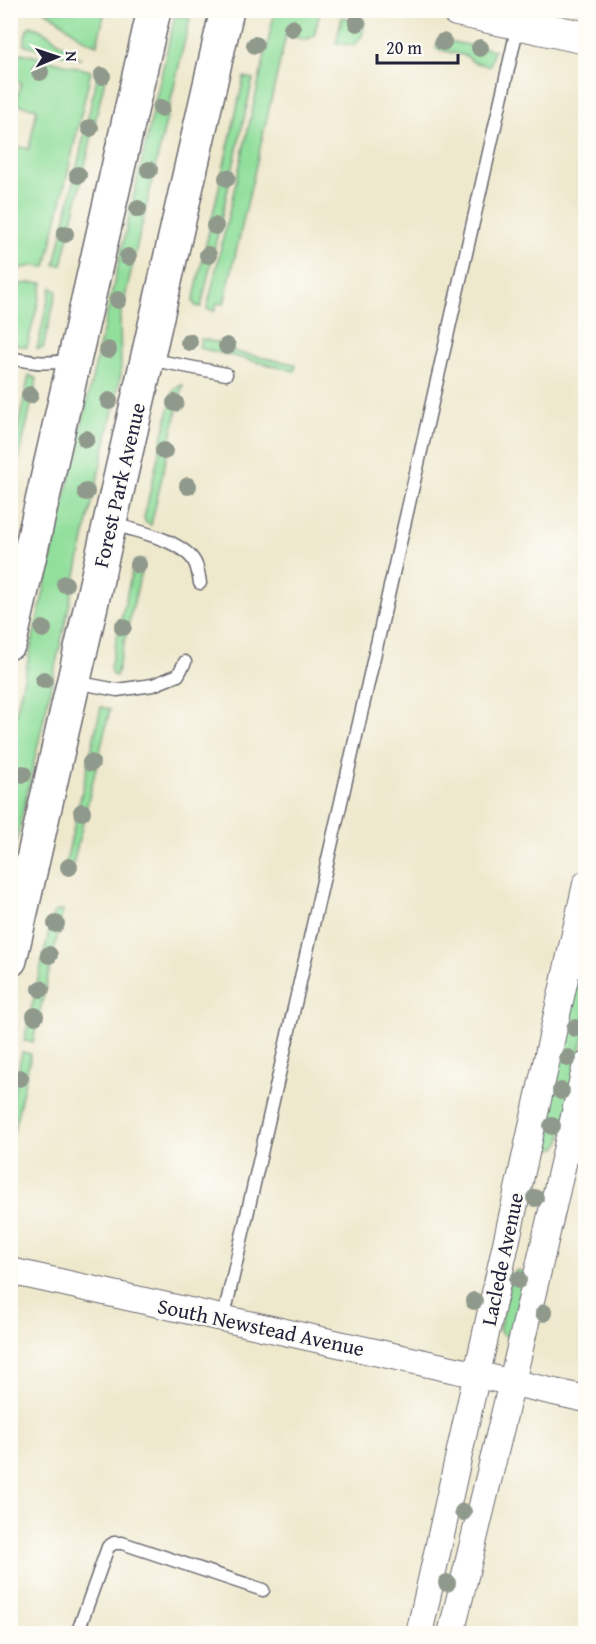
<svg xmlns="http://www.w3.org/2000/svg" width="596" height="1644" viewBox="0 0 596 1644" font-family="'Gentium Book Plus',serif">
<rect width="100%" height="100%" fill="#fdfcf7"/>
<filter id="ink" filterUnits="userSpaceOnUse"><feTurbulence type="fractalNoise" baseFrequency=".0167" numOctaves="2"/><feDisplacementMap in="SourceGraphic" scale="12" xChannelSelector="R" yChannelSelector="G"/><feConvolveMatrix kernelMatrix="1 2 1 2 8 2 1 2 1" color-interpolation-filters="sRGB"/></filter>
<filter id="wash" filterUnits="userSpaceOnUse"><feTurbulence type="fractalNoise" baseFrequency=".008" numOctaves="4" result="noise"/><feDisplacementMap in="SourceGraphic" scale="24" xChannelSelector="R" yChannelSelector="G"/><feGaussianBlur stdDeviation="1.35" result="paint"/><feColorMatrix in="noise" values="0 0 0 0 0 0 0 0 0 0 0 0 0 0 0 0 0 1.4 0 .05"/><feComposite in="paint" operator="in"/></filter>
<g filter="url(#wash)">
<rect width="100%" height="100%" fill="#eee8cc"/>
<path fill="#92df9c" stroke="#5a806c" stroke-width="1.5" d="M45 11H105L97 45C83 41 76 34 65 25 59 19 52 16 45 11Z
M315 11 320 12 314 36 306 40 286 35 224 304 217 303 215 311 207 309 275 11Z
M175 15 190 18 120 319 121 374 11 865V735Z
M342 17 365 22 362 36 353 46 336 43Z
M31 26C51 32 64 48 81 59L24 45C25 38 25 29 31 26Z
M438 39 494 50 490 66 473 62 466 56 436 49Z
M22 53 91 71 46 267 32 266 11 270V145L29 149 37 109 16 104 21 82 11 79 18 55Z
M100 64 107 70 62 265H55Z
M244 77 253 79 201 307 196 306 193 302Z
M29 283H43L27 347 11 344 10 286Z
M51 287 57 291 43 348 37 349Z
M201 339 230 345 235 352 294 364 296 365 295 371 199 348Z
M29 375 37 379 11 494V460Z
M183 385 151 525 146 523 144 518 173 392 177 387Z
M138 560H144L116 676 112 675 110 668 134 563Z
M101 707 110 709 70 877 65 875 64 871Z
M57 911H63L33 1042 24 1041 53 914Z
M585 925V1031L561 1141 556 1148 548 1150 539 1147Z
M22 1052 31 1054 11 1144V1103Z
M517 1270 523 1272 525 1275 512 1333 509 1336C503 1336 501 1335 499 1329L512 1276 514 1273Z"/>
</g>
<g filter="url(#ink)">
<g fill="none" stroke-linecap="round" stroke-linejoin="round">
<defs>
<path id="service" d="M10 358C32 362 52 366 72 358
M148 359 226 374
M112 524C134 530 187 541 196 565 198 570 199 577 200 583
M75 682 117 690 153 685 178 675 185 662
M223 1320 518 25
M77 1634 108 1547 114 1543H122L263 1590"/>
<path id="minor" d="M10 1271 586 1399
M419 1634 586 884
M451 1634 512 1382 586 1065"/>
<path id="tertiary" d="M457 10 586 38"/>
<path id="primary" d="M10 642 154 10
M10 960 227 10"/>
</defs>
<use href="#service" stroke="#69676e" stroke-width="15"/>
<use href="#minor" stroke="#69676e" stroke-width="28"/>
<use href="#tertiary" stroke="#69676e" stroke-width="34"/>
<use href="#primary" stroke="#69676e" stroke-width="36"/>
<use href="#service" stroke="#fff" stroke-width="12"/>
<use href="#minor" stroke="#fff" stroke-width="26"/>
<use href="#tertiary" stroke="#fff" stroke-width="32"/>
<use href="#primary" stroke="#fff" stroke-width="33"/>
</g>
<g fill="#909a8c">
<circle cx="357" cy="23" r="9"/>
<circle cx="292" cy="28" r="9"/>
<circle cx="443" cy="42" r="9"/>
<circle cx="255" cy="45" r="9"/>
<circle cx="480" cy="48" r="9"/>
<circle cx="40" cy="72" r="9"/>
<circle cx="102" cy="76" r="9"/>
<circle cx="161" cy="108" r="9"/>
<circle cx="90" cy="128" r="9"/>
<circle cx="149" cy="170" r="9"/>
<circle cx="78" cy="175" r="9"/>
<circle cx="227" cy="178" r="9"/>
<circle cx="138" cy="209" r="9"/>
<circle cx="215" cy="226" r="9"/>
<circle cx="65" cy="234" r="9"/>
<circle cx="208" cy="255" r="9"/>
<circle cx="128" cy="257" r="9"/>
<circle cx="118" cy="300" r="9"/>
<circle cx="189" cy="342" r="9"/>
<circle cx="227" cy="346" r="9"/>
<circle cx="108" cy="350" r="9"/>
<circle cx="30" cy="395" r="9"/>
<circle cx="109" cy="401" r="9"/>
<circle cx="175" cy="403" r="9"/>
<circle cx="86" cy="439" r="9"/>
<circle cx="164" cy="451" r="9"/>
<circle cx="188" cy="486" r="9"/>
<circle cx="86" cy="492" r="9"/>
<circle cx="138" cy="565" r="9"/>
<circle cx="65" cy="584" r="9"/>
<circle cx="123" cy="627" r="9"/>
<circle cx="43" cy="629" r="9"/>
<circle cx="44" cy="680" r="9"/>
<circle cx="91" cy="763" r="9"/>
<circle cx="23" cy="774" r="9"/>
<circle cx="82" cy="812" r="9"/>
<circle cx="69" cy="867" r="9"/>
<circle cx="56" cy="924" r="9"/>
<circle cx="49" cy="955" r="9"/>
<circle cx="41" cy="989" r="9"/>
<circle cx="35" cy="1016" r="9"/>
<circle cx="575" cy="1028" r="9"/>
<circle cx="568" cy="1058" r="9"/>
<circle cx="20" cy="1078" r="9"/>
<circle cx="561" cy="1091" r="9"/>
<circle cx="552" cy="1126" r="9"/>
<circle cx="535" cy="1198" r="9"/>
<circle cx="518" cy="1280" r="9"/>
<circle cx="474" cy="1301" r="9"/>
<circle cx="544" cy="1313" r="9"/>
<circle cx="463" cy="1512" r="9"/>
<circle cx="447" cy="1583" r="9"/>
</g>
</g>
<g text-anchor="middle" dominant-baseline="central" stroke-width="4.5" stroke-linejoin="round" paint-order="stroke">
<g font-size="21" fill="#22223b" stroke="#fdfcf7">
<text transform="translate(119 485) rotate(-77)">Forest Park Avenue</text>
<text transform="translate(502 1259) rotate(-78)">Laclede Avenue</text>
<text transform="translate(261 1327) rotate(12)">South Newstead Avenue</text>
</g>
</g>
<rect width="596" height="1644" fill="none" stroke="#fdfcf7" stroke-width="36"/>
<g transform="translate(57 57) rotate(88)" stroke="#fdfcf7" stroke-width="4.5" paint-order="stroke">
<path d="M0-4.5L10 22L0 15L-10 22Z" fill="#22223b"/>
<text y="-9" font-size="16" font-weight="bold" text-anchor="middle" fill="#22223b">N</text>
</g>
<path d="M377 54v9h81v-9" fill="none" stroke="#22223b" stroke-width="3"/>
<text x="386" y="54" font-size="18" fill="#22223b" stroke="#fdfcf7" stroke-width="4.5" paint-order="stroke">20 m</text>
</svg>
